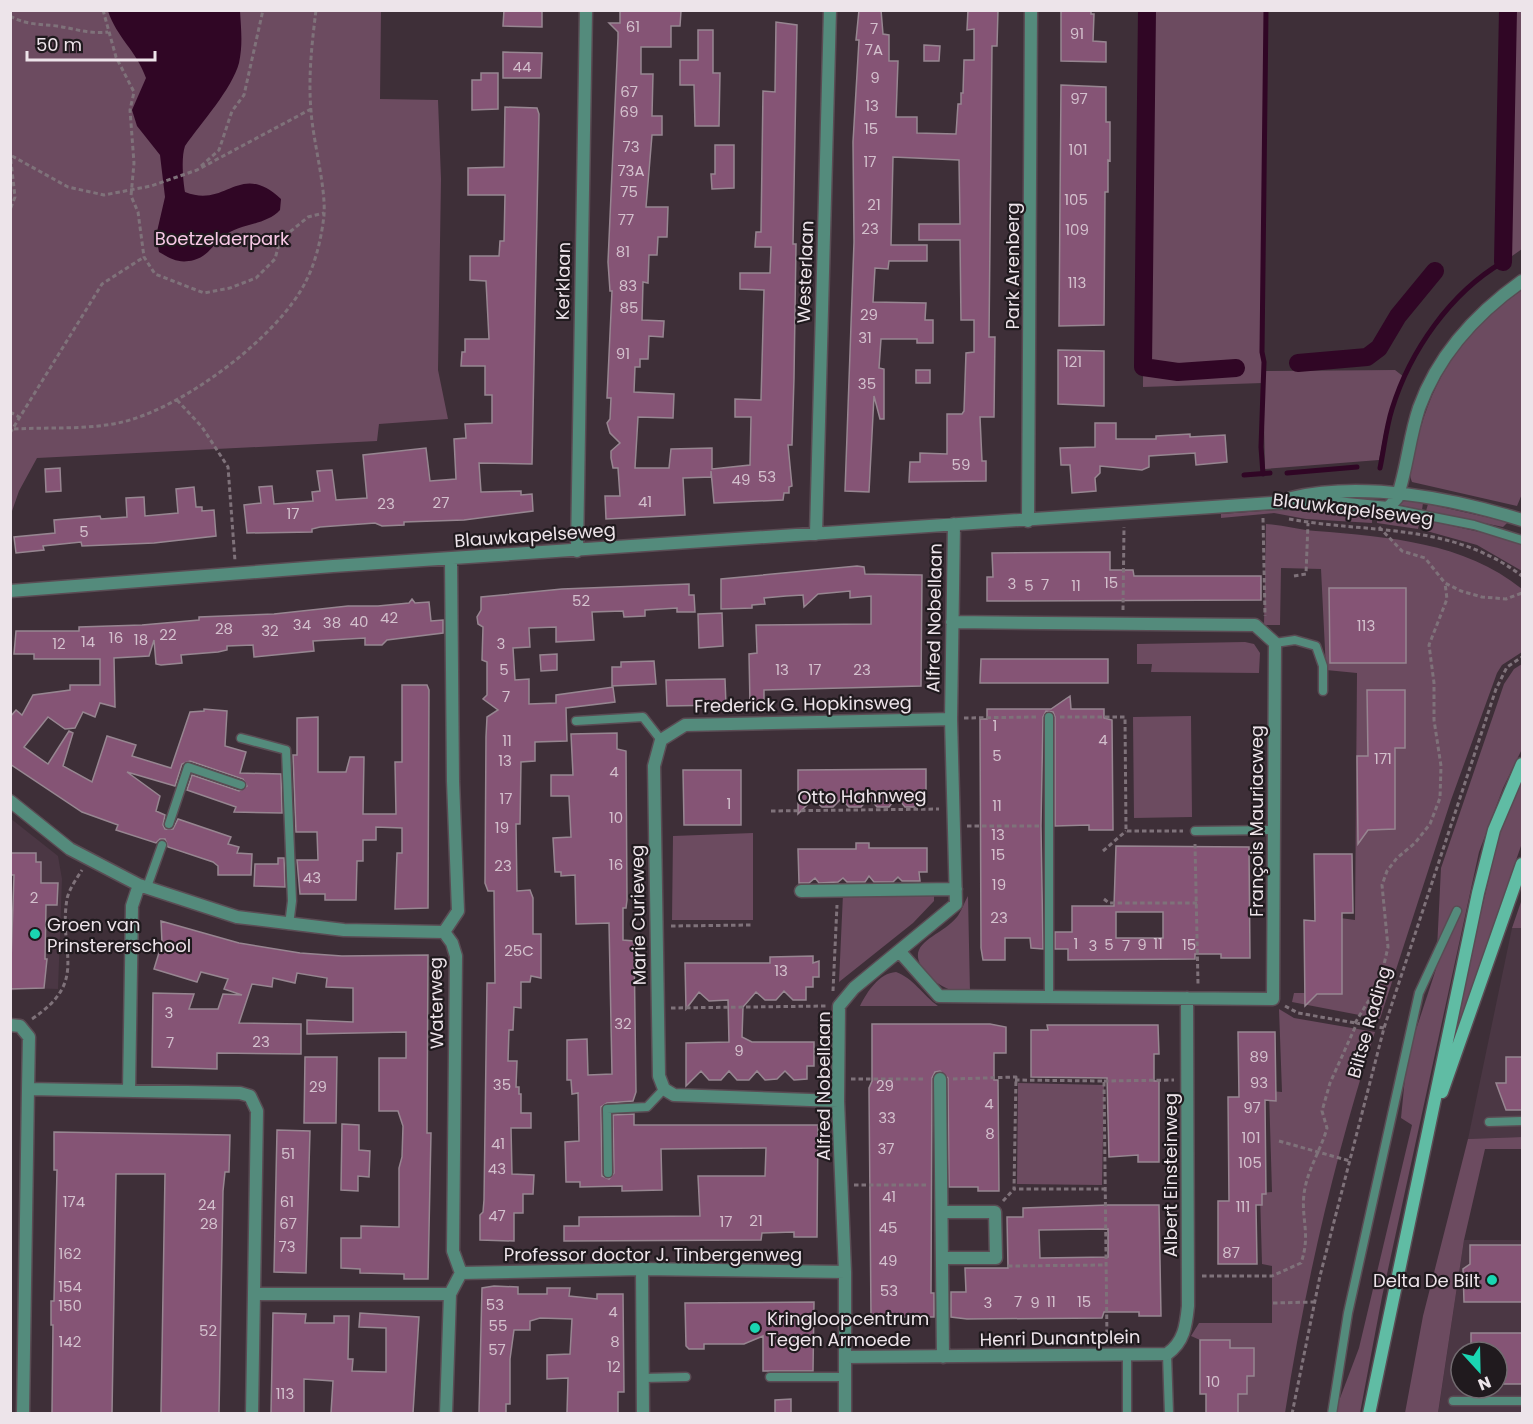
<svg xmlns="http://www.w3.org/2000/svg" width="1533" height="1424" viewBox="0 0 1533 1424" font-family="Poppins,sans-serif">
<rect width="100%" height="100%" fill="#3e2f38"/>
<path fill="#4b3744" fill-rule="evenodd" d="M10 818 58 856 62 879 58 989 26 988 11 991Z
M1512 928H1522V1137L1468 1139Z
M1464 1240H1522V1413L1438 1414ZM1461 1352H1497V1388H1461Z"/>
<path fill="#6c4b60" d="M10 11H381L380 99 438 100 441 179 438 370 448 419 379 424 377 441 37 458 19 491 11 514Z
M1144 11H1265L1263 371 1395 370 1404 377 1385 429 1379 460 1265 469 1263 383 1143 387Z
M1507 11H1522V249L1505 261Z
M1522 290V494L1517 506 1412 482C1407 470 1414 454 1417 442 1433 375 1465 329 1522 290Z
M1404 500 1423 503 1422 510 1400 505Z
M1428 504 1508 522 1503 527 1426 511Z
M1319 507 1372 511V523L1306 519 1274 513 1221 518V514Z
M1378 512 1420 519 1418 529 1377 523Z
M1425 520 1498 536 1522 545V571L1477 545 1423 530Z
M1266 524C1283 525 1299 530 1316 531 1388 537 1464 542 1522 589V652L1502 665 1497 673 1451 800 1380 1019 1292 1002 1294 993H1339L1340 918 1355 920 1357 673 1326 670 1321 569 1281 568 1280 625H1264Z
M1245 642 1254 644 1260 653 1259 673 1151 672 1152 664H1137V644Z
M1522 664V749L1503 788 1479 852 1382 1297 1360 1413 1334 1414 1359 1348 1412 1125 1401 1118 1407 1057 1436 969 1441 868 1504 684 1514 669Z
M1191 716 1192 817 1134 818 1133 717Z
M1522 781V843L1457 1031 1454 1028 1499 835Z
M753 833V920H672L673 836Z
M843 894H934V901L913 923 839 982Z
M968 896 970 993C953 993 940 987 928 975 899 943 940 938 957 917 961 912 964 903 968 896Z
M1522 899V928H1512Z
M896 972C913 978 923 995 938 1006H860C867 992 879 973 896 972Z
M1279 1009 1294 1018 1375 1032C1335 1156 1305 1285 1285 1413H1238V1394H1247V1383H1230V1340H1200L1191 1336 1199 1323H1272V1266L1262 1264 1260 1193 1272 1192 1269 1091 1282 1092Z
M1018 1083 1104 1085 1102 1185 1017 1184Z
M1522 1137V1149H1485L1464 1240 1438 1413H1405L1423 1316 1468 1139Z"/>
<path fill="#300625" d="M108 11H240C241 28 243 45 239 63 232 89 201 123 185 146 181 157 183 181 185 192 227 209 239 160 281 199L280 210C265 226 240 223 222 237 212 246 208 256 194 260 179 264 171 259 159 252L156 236 165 197 160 155 137 126 132 110 146 78C136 50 117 38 108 11Z"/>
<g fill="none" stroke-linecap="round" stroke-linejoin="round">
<path stroke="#300625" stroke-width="5" d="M1380 468C1384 449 1386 428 1392 409 1410 351 1450 293 1503 262
M1287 473 1357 467
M1263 474 1261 447 1264 362 1262 352 1266 10
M1244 475 1270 473"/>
<path stroke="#300625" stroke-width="18" d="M1147 10 1143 367 1178 372 1236 368
M1503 262 1508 10
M1298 363 1367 357 1379 348 1398 316 1435 271"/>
</g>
<path fill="#855475" stroke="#978691" stroke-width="1.5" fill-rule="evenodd" d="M504 10H542V27L503 26Z
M620 10 681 11 680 26H671V47H641V74H653L652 116H662V135H652L646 207H668L667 237H658L657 255H649L648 283 643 282 642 320 664 321 663 337 649 336 648 359H640V367H635L634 392 674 394 673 418 638 417 635 468H669L671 449 712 448V469L750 465 751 417H735V399L761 400 764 290 740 289V273H770L771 247H755L756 232H761L763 91 775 92 776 22 797 25 793 244H796L794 378 792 445H788L792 486 789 487V493H784L783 500 714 503 711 471V477L683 478 685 515 606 519 605 496H620L618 468H613L611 458V451L620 443 610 433 607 423 610 419 611 398H607L612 291H610L608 262 618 38V32L609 23H620Z
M859 10H881L883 34 889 35V61H898L896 117H917V133L956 134 958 104H961V93H963L964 60H974V29L967 30 968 10H998L997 46H992L989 337H995L994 417H980L982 461H986V481L909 482 910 462H920V453L947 454V414H962L964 411 966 353 974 352V320H961L960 240H919V224H960L959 160 893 157 891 245H927V261H889L888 269 875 268 873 302 926 303 925 320H933V343H917V339H881L879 368 884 369V419H880L874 396 869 492 845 491 854 242 853 142 859 40H856Z
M1061 10H1091V14H1094L1093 41 1106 42V62L1061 61Z
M698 30H713V73H720L719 126H695L694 85H680V60H698Z
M924 45 940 46 939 61H924Z
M503 52 542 53 541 78H503Z
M481 73H498V109L472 110V80H481Z
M1061 85 1106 87V122H1110V161L1108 160V192H1105L1104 325 1059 326Z
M505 107 537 108 539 114 532 464 479 463 481 492 521 491V495L532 494 533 511 464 520 404 522V525L382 526 375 523 320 527 312 529V532L247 533 244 505 261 503 259 487 272 486 274 504 313 501 312 492 320 491 317 471 332 470 336 500 367 498 363 455 426 448 430 481 456 479 454 439 466 438 465 424 492 423V395H485V366H461L462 352H465V339H489L486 281 470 280V256H499L500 241H504L505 195H468V168L504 167Z
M715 145H734V188L712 189 711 174H715Z
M1058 350 1104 351V406L1058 404Z
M916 370H930V383H916Z
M1095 423H1116V439H1156V436L1190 434V437L1225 435 1227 462 1196 465 1195 453 1149 456V467L1142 470 1100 466V473L1095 478 1096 491 1072 493 1070 465H1061L1060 448 1095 447Z
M60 468 61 491 46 492 45 469Z
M194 487 196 507H202V511L214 510 216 536 154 543 82 546 81 542 43 546 44 550 16 553 14 537 55 533 54 520 100 516 101 519 127 517 126 498 144 497 145 516 178 513 176 489Z
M1110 552V570H1133L1134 576H1261V600L987 601V577H993L992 553Z
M857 566 864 567 865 574 922 575 921 686 764 690V704H750L749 654 757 653 756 625 871 624V596L850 598V591L818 594 804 607 803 595 786 596 764 598 765 604 752 605V608L721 609V579Z
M689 584V595H694L695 612H677V608L645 610V616L624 617 623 611 592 612 594 640 556 642V627L529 628 530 647 513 648 515 680 529 679V704L556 703V695L613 687 615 702 566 708 567 741 535 742V761L521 762 520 824H516L517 891 530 890 533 898V934H541V978L531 976 530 982H521V1008L514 1007 513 1030H509L508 1061H517L516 1087H519V1094H521V1113H531V1128H511L512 1174 534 1175 533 1194H523V1213H514V1241L480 1240V1215L483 1212 484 1200 487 983H495L494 891H488L485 883 486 737 487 717 498 710 483 699 487 695V662L482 660 483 627 478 624 477 617 481 610V597L562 589Z
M1329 588H1406V663H1330Z
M412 599 415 603 429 602 431 621 443 620V633L387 640 382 645H365V638L313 641 314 651 254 657 253 645 227 646V650L218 652 181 655 182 663 161 665 156 664 154 640 149 656 114 658 115 707 100 703 95 717 83 712 75 728 65 729 48 717 24 747 48 764 69 731 73 733 63 766 92 782 107 736 136 745 132 756 171 768 190 712 204 711V709L227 711 225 746 246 752 240 773 281 774 282 813 234 812 236 807 187 790 192 775 239 791 247 786 243 779 190 761 182 764 175 786 127 772 160 796 156 811 165 815 163 825 165 829H173L178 819 231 837 228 844 239 847 237 853 252 854 251 875H218V866L213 862 168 847 165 839H160L156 843 116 830 118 825 82 812 10 764V717L16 710 22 715 33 695 70 690V685H100V659H34V654H14L16 631H79V627L142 625 199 620V617L274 614 348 606H378L409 603Z
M722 613 723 646 699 648 698 614Z
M557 654V670L541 671 540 655Z
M981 659H1108V683H980Z
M654 661 656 684 612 686V667H621V662Z
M725 679 726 705 667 706 666 680Z
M402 685H427L429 690 428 908 395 909 397 853H402V828L376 827V840H363V861H357L356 900H325V894H300L297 860H318L317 832H296L293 755H297V718L318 717V772H346L350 757H364L363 814H396L395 762H402Z
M1367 690H1405V748H1395V829L1368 830 1358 844 1357 756H1368Z
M1070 696 1071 709H1104V718L1112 720 1113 830H1089V825L1055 826V717L1053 712 1046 711 1043 717 1041 826 1043 949 1031 948 1030 938H1005V960H983L981 948 980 719H987V709H1051Z
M617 733V749L626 751 627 900 626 908H623V940L634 941 636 1092 633 1101 607 1103 601 1107 602 1176 609 1179 614 1173 613 1115 634 1114V1125H818L817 1237H794V1232L762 1233 761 1240 564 1241V1226H579V1217L700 1216 698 1176H765L766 1148 661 1149 662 1190 622 1191V1186L580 1187V1182H566L565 1142 579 1141 578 1093 572 1094 571 1080H567V1040L587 1039 588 1075 612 1074 609 923 576 924 575 875 561 876V872H555L553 838 571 837 569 796H551V775H573L571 734Z
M926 769V793H919V807H905L897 797 889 807H877L869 798 861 807H849L841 799 833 807H822L813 799 798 814V770Z
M683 770H741V825H684Z
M856 843H869V848H927V872H919L920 881H902L898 877 893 882H874L869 876 865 882H847L843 878 838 882 819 883 815 878 809 883H799L798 849H856Z
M1116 846 1249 847 1250 958H1221V954H1195V959L1068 960V949H1055V932H1072V906H1114ZM1116 912H1163V938H1116Z
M10 853H36V862H41V883H58L57 905H46L45 959H47L44 988 10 989 14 875H10Z
M1314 854H1352L1353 913H1342V994H1317L1305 1006 1304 920 1315 921Z
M278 858H284L285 887 254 886 255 864H278Z
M161 921 239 943 300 953 342 956 428 955 427 1133H431L428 1279H404V1274L360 1273V1269L341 1268V1238H361V1226L399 1227V1168L402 1157 403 1126 398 1111H379V1058H406V1032L307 1034V1020L353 1022V988L326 987 327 978 297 973 295 983 273 978 272 987 252 984 239 1023 301 1024V1054L217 1053V1069L152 1067 153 993 194 994 189 1009H218L223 994 242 995 224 989 228 979 201 972 197 982 154 969 162 943Z
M813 956V963L819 961V977H813V987H806V1000H793L784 991 776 1000H765L756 992 743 1007 742 1037 752 1042H814V1066H807V1079L794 1080 785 1071 777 1079 765 1080 757 1071 749 1080H737L729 1071 721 1080H709L701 1071 686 1086V1043L729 1042 728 1000 709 1001 699 992 686 1009 685 963H770V957Z
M872 1024H990L1006 1027V1053H994V1080H998L999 1191H978V1187H949L948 1078 940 1071 935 1072 932 1078 931 1293H934V1317H871L869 1088 872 1081Z
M1047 1025H1158L1159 1054H1154V1081H1159V1162H1138V1155L1109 1157 1107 1078 1031 1077V1030H1048Z
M1238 1032H1275L1276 1101 1265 1100 1266 1194H1262V1205H1256L1257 1264H1218V1201H1229L1228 1097H1239Z
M305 1057H337L336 1123H304Z
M1506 1057H1522V1110H1506L1496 1083H1506Z
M342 1124 359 1125V1150L370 1151 369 1177 358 1176V1191L341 1190Z
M277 1130 310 1131 306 1273 274 1272Z
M54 1132 230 1135 229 1172H225L223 1191 219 1413H161L165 1174H116L112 1413H52L53 1325H51V1301H54L57 1170H54Z
M1108 1205H1159L1161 1316H1139V1312H1104L1102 1318 967 1319 951 1317V1292H966L965 1268H1008L1007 1217H1023V1208ZM1108 1229V1257L1040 1258 1039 1230Z
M1470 1245H1522V1302H1464L1463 1269 1470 1264Z
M494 1286 518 1287V1294H547V1288H570L569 1296 597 1299V1294H623L624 1392H618V1413H567L568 1378 547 1379V1355L570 1354 572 1319 540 1318 530 1321V1330H514L510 1359V1404H506V1413H479L482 1288Z
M814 1302 813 1371H763V1336L744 1344H704V1349H689L686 1346 685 1303Z
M273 1313 306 1314 305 1323H334V1316H349L348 1359H353L352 1371 386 1372V1328L359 1327 360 1313 419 1317 413 1413H331L333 1381 304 1379V1413H271Z
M1471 1333H1522V1384H1497V1352H1471Z
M1200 1340H1230V1348H1254V1376H1247V1394H1238V1413H1206V1394H1200Z
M791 1399V1413H775V1400Z"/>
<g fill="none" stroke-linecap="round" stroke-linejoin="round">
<defs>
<path id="lane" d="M1388 508 1474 525 1522 540
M1275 643 1295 640 1316 646 1323 666V691
M1049 717V996
M576 721 643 717 661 740
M241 738 286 750 292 901 289 925
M169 824 188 767 241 785
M1195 831 1275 830
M147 887 162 845
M1489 1122 1522 1121
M608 1173 607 1109 647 1107 664 1089
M1167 1354 1169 1414
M770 1377H845
M643 1378 686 1377
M1453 1401H1522
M1127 1414V1355
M1332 1414 1348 1313 1419 993 1457 911"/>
<path id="street" d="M1291 498C1363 481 1452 498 1522 520
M1028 521 1031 10
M816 534 830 10
M577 551 586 10
M10 591 333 566 1272 503H1336L1388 508 1397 498C1407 469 1409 438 1419 408 1438 355 1477 313 1522 281
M10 801 70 849 139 885 237 917 344 930 444 932
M801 891 956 889
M444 932 452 943 456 956 453 1251 461 1273 450 1294 446 1414
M444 932 458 911 453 781 451 559
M900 952 939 996 1273 999 1275 643 1255 625 952 622
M10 1025 20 1026 29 1037 28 1089
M940 1079 943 1357
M129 1091 132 906 139 885
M838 1101 674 1095 664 1089 659 1076 654 766 661 740 685 725 951 719
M942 1212H995L996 1258H943
M642 1269 643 1414
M461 1273 642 1269 845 1272
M254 1294H450
M845 1357 1167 1354C1184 1342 1186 1326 1188 1306L1187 998
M23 1414 28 1089 240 1093 250 1096 257 1111 252 1414
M845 1414V1272L838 1101 839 1006 854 988 956 904 951 719 954 524"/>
<path id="secondary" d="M1442 1092 1522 864
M1369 1414 1478 893 1494 830 1522 764"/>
</defs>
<use href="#lane" stroke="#5a4c54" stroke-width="11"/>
<use href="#street" stroke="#5a4c54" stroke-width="15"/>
<use href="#secondary" stroke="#5a4c54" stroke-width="15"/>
<path stroke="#7f727a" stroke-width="3" stroke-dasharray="4.5 3" stroke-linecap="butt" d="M103 10 116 57 134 92 130 110 134 163 131 196 138 212 144 257 155 274 204 293 230 288 256 278 275 259 280 240 308 217 324 213
M10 16C26 25 39 24 57 26 77 29 87 34 108 32
M10 152 15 197 10 210
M12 156 68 187 104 195 151 186 197 170 311 109
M201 166 219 150 232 111 244 95 263 10
M177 400 202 427 228 467 235 561
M10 412 21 418
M14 429C49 427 83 430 118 423 179 411 279 337 306 281 316 262 322 235 324 215 326 187 313 141 311 111 308 77 312 43 316 10
M10 433 102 284 144 257
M1263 518 1265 616
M1289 519C1371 534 1451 522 1522 576
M1379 527 1402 551 1425 558 1445 583 1461 591 1482 597 1506 599 1522 593
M1294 576 1306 574 1308 523
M1123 610 1124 527
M1060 717H1125L1126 831H1183
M964 718 1036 717
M771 811 939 809
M967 826H1039
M1195 844 1198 984
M1103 851 1126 831
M1104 899 1109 903H1197
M671 926 753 925
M833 991 837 905
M1285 1006 1298 1013 1384 1028
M671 1008 826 1006
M32 1019C90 980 58 953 67 899 69 889 77 878 82 870
M1355 1023 1380 982 1388 947 1382 885 1387 871 1397 858 1415 843 1430 824 1440 798 1441 766 1434 720V683L1429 645 1447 599 1445 583
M851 1079H926
M953 1079 1016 1077 1014 1189H1105
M1015 1080 1104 1081 1107 1340
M1104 1081 1174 1080
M1279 1141 1350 1161
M854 1185H928
M1003 1201 1014 1189
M1008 1266 1106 1265
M1202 1276H1272L1301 1263C1311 1234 1301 1220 1304 1194 1307 1170 1321 1150 1327 1128L1322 1111 1330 1083 1357 1023
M1273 1303 1314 1302
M1292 1414 1320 1276 1384 1028 1496 689 1507 667 1522 657"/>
<use href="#lane" stroke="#548b7c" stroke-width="8"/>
<use href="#street" stroke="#548b7c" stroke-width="12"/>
<use href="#secondary" stroke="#60bca4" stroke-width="12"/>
</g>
<g fill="#1ad5b2" stroke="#201a1e" stroke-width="2">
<circle cx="35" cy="934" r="6"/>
<circle cx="1492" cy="1280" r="6"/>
<circle cx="755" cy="1328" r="6"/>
</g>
<g text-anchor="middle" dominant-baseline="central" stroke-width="4.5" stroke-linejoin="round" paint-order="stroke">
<g font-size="15" fill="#d3c0cd">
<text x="633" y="26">61</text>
<text x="874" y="28">7</text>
<text x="1077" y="33">91</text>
<text x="874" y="49">7A</text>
<text x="522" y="66">44</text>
<text x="875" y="77">9</text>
<text x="629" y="91">67</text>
<text x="1079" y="98">97</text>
<text x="872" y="105">13</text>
<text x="629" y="111">69</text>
<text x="871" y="128">15</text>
<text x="631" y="146">73</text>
<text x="1078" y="149">101</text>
<text x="870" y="161">17</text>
<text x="631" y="170">73A</text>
<text x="629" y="191">75</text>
<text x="1076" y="199">105</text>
<text x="874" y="204">21</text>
<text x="626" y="219">77</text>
<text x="870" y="228">23</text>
<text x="1077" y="229">109</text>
<text x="623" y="251">81</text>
<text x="1077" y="282">113</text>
<text x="628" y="285">83</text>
<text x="629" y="307">85</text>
<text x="869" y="314">29</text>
<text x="865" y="337">31</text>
<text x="623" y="353">91</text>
<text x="1073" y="361">121</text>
<text x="867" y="383">35</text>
<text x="961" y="464">59</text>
<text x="767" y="476">53</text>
<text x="741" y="479">49</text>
<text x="645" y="501">41</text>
<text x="441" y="502">27</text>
<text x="386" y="503">23</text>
<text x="293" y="513">17</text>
<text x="84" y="531">5</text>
<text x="1111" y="582">15</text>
<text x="1012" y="583">3</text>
<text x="1045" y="584">7</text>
<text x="1029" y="585">5</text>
<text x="1076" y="585">11</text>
<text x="581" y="600">52</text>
<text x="389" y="617">42</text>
<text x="359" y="621">40</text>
<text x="332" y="622">38</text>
<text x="302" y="624">34</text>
<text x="1366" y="625">113</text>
<text x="224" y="628">28</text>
<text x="270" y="630">32</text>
<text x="168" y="634">22</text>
<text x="116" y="637">16</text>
<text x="141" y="639">18</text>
<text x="88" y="641">14</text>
<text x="59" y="643">12</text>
<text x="501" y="643">3</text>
<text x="504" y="669">5</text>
<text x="782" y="669">13</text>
<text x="815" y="669">17</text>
<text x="862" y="669">23</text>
<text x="506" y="696">7</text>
<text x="995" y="725">1</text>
<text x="1103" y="739">4</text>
<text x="507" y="740">11</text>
<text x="997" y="755">5</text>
<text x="1383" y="758">171</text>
<text x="505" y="760">13</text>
<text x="614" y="771">4</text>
<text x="506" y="798">17</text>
<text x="729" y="803">1</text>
<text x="997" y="805">11</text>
<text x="616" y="817">10</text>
<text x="502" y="827">19</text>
<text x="998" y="834">13</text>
<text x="998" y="854">15</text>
<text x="616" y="864">16</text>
<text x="503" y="865">23</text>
<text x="312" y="877">43</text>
<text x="999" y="884">19</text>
<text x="34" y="897">2</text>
<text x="999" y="917">23</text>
<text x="1076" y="943">1</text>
<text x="1158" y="943">11</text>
<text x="1109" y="944">5</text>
<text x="1142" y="944">9</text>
<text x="1189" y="944">15</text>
<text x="1093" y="945">3</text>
<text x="1126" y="945">7</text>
<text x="519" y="950">25C</text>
<text x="781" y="970">13</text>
<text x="169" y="1012">3</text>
<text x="623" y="1023">32</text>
<text x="261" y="1041">23</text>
<text x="170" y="1042">7</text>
<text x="739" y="1050">9</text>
<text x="1259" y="1056">89</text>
<text x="1259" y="1082">93</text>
<text x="502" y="1084">35</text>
<text x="885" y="1085">29</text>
<text x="318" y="1086">29</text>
<text x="989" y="1103">4</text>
<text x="1252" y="1107">97</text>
<text x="887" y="1117">33</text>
<text x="990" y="1133">8</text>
<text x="1251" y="1137">101</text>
<text x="498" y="1143">41</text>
<text x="886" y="1148">37</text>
<text x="288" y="1153">51</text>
<text x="1250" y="1162">105</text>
<text x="497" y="1168">43</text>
<text x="889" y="1196">41</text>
<text x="74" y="1201">174</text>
<text x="287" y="1201">61</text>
<text x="207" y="1204">24</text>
<text x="1243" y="1206">111</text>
<text x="497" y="1215">47</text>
<text x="756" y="1220">21</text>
<text x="726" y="1221">17</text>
<text x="209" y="1223">28</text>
<text x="288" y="1223">67</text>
<text x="888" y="1227">45</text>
<text x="287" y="1246">73</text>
<text x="1231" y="1252">87</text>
<text x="70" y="1253">162</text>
<text x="888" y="1260">49</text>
<text x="70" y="1286">154</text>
<text x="889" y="1290">53</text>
<text x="1018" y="1301">7</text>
<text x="1051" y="1301">11</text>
<text x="1084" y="1301">15</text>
<text x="988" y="1302">3</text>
<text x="1035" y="1302">9</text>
<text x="495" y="1304">53</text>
<text x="70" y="1305">150</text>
<text x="613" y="1311">4</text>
<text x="498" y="1325">55</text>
<text x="208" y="1330">52</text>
<text x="70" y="1341">142</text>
<text x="615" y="1341">8</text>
<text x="497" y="1349">57</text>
<text x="614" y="1366">12</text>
<text x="1213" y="1381">10</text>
<text x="285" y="1393">113</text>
</g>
<g font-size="18" fill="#f8c9e6" stroke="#201a1e">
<text x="222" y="238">Boetzelaerpark</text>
</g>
<g font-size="18" fill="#ede4ea" stroke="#201a1e">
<text transform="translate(1012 266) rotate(-90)">Park Arenberg</text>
<text transform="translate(805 272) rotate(-88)">Westerlaan</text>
<text transform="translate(563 281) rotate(-89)">Kerklaan</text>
<text transform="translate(1353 509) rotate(7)">Blauwkapelseweg</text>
<text transform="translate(535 535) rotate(-4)">Blauwkapelseweg</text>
<text transform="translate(934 618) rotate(-89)">Alfred Nobellaan</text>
<text transform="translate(803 704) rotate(-1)">Frederick G. Hopkinsweg</text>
<text transform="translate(862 796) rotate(-1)">Otto Hahnweg</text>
<text transform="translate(1256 821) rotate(-90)">François Mauriacweg</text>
<text transform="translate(638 915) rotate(-91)">Marie Curieweg</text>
<text transform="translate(436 1003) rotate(-91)">Waterweg</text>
<text transform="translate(1369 1022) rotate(-74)">Biltse Rading</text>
<text transform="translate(823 1086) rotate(-90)">Alfred Nobellaan</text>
<text transform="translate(1170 1175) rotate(-90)">Albert Einsteinweg</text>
<text x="653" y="1254">Professor doctor J. Tinbergenweg</text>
<text transform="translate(1060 1338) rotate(-1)">Henri Dunantplein</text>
</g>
<g font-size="18" fill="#ede4ea" stroke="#201a1e" text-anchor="start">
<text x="47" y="924">Groen van<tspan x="47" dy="21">Prinstererschool</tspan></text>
<text x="1480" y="1280" text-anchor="end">Delta De Bilt</text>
<text x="767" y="1318">Kringloopcentrum<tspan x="767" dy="21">Tegen Armoede</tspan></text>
</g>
</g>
<rect width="1533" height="1424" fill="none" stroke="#ede4ea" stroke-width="24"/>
<g transform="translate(1479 1370) rotate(158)"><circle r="28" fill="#201a1e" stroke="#726b70" stroke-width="1.5"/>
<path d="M0-4.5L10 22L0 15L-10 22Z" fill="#1ad5b2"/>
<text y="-9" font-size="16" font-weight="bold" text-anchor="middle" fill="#ede4ea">N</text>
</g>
<path d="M27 51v9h128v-9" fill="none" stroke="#ede4ea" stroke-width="3"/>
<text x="36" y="51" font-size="18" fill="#ede4ea" stroke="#201a1e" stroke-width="4.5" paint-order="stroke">50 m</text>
</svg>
